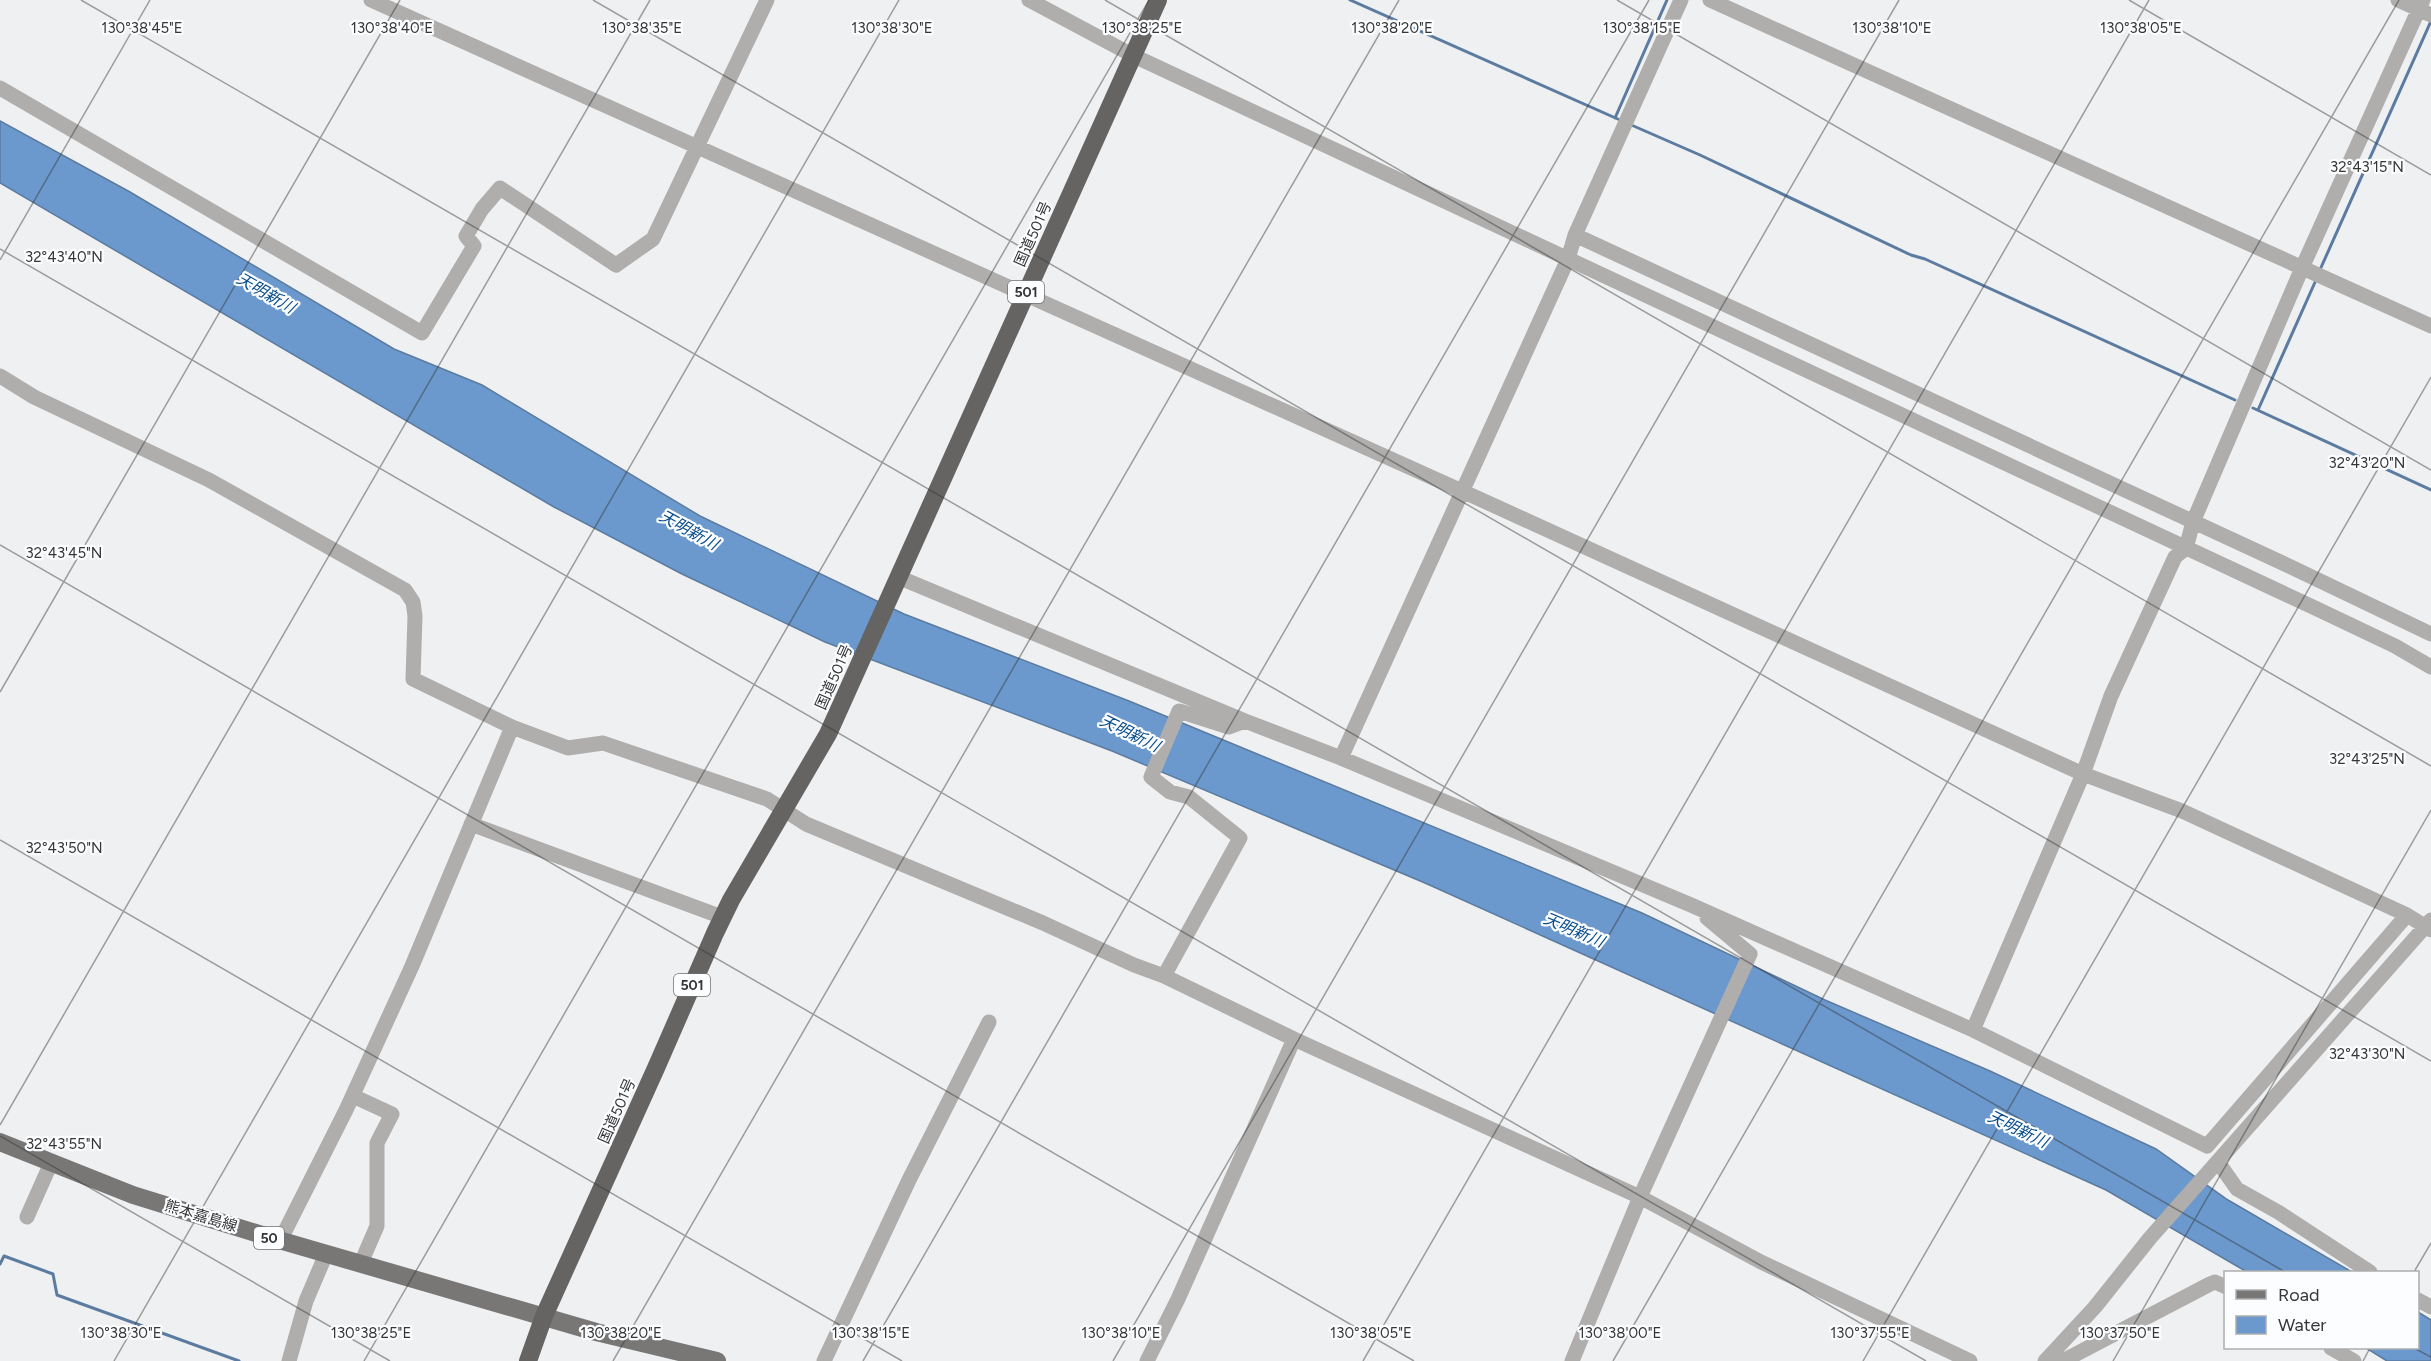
<svg xmlns="http://www.w3.org/2000/svg" width="2431" height="1361" viewBox="0 0 2431 1361" font-family="Figtree,'Noto Sans JP',sans-serif">
<rect width="100%" height="100%" fill="#eff0f1"/>
<path fill="#6b99cd" stroke="#5b7ba0" stroke-width="1.5" d="M0 121 130 192 394 349 482 385 700 516 904 614 1129 701 1642 913 1825 1000 1990 1071 2156 1149 2228 1200 2352 1272H2247L2106 1190 1425 883 1112 751 825 642 682 574 554 507 0 183Z
M2418 1312 2431 1320V1361H2387L2366 1348H2418Z"/>
<g fill="none" stroke-linecap="round" stroke-linejoin="round">
<path stroke="#5b7ba0" stroke-width="3" d="M1350 0 1620 120
M1615 118 1667 0
M1629 124 1700 155 1911 255 1925 259 2235 400
M2319 272 2431 21
M2253 408 2431 490
M2258 410 2316 280
M0 1264 4 1256 53 1274 57 1295 239 1361"/>
<path stroke="#afaead" stroke-width="15" d="M371 0 1462 491 2083 774 2182 811 2407 915 2431 930
M1029 0 1134 56 2315 608 2395 646 2431 667
M1710 0 2431 326
M2398 0 2431 15
M0 88 422 333 474 246 466 236 482 209 500 188 616 265 653 239 767 0
M1575 235 2291 567 2431 634
M0 376 34 397 209 480 405 590 413 602 415 616 413 679 512 727 568 748 603 743 767 799 806 824 1043 923 1134 965 1164 976 1294 1039 1640 1197 1761 1262 1970 1361
M898 577 1245 721 1341 758 1691 905 1973 1030 2207 1146 2407 915
M1341 758 1568 259 1575 235 1681 0
M471 824 722 917
M1164 976 1240 838 1189 797 1170 792 1151 777 1179 711 1229 727 1245 721
M1973 1030 2083 774 2111 696 2175 557 2186 548 2193 522 2302 268 2423 0
M353 1096 392 1114 377 1143V1226L361 1263
M2218 1162 2237 1189 2278 1212 2370 1272
M27 1217 51 1163
M280 1241 346 1110 412 966 512 727
M2418 1300 2431 1307
M2331 1348 2354 1361
M289 1361 306 1301 326 1254
M824 1361 909 1180 989 1022
M1147 1361 1178 1299 1294 1039
M1572 1361 1640 1197 1750 954 1707 918
M2045 1361 2095 1307 2150 1238 2431 920
M2063 1361 2210 1284 2215 1282 2226 1287"/>
<path stroke="#787776" stroke-width="18" d="M0 1142 133 1195 272 1238 596 1332 717 1361"/>
<path stroke="#656463" stroke-width="18" d="M528 1361 544 1316 656 1068 715 933 731 900 828 734 1158 0"/>
</g>
<path fill="none" stroke="#353636" stroke-width="1.5" stroke-opacity="0.45" d="M81 0 2285 1272M593 0 2431 1061M1105 0 2431 766M1617 0 2431 470M2129 0 2431 175M0 249 1926 1361M0 260 150 0M0 545 1414 1361M0 692 400 0M0 840 902 1361M0 1125 650 0M0 1136 390 1361M2414 1272 2431 1243M2414 1348 2431 1357M114 1361 899 0M364 1361 1149 0M613 1361 1399 0M863 1361 1649 0M1113 1361 1899 0M1363 1361 2149 0M1613 1361 2399 0M1863 1361 2431 377M2113 1361 2431 810M2363 1361 2370 1348"/>
<g text-anchor="middle" dominant-baseline="central" stroke-width="4.5" stroke-linejoin="round" paint-order="stroke">
<g fill="#fcfdff" stroke="#717272" stroke-width="1.5">
<rect x="1008" y="281" width="36" height="22" rx="4.5"/>
<rect x="674" y="974" width="36" height="22" rx="4.5"/>
<rect x="254" y="1227" width="30" height="22" rx="4.5"/>
</g>
<g font-size="14" font-weight="bold" fill="#353636">
<text x="1026" y="292">501</text>
<text x="692" y="985">501</text>
<text x="269" y="1238">50</text>
</g>
<g font-size="15" fill="#353636" stroke="#fcfdff">
<text transform="translate(1033 234) rotate(-66)">国道501号</text>
<text transform="translate(834 677) rotate(-66)">国道501号</text>
<text transform="translate(617 1111) rotate(-66)">国道501号</text>
<text transform="translate(201 1216) rotate(17)">熊本嘉島線</text>
</g>
<g font-size="16" font-style="italic" fill="#074c8c" stroke="#fcfdff">
<text transform="translate(266 293) rotate(30)">天明新川</text>
<text transform="translate(689 530) rotate(29)">天明新川</text>
<text transform="translate(1130 733) rotate(26)">天明新川</text>
<text transform="translate(1574 930) rotate(23)">天明新川</text>
<text transform="translate(2018 1129) rotate(26)">天明新川</text>
</g>
</g>
<g font-size="15" text-anchor="middle" fill="#353636" stroke="#fcfdff" stroke-width="4.5" stroke-linejoin="round" paint-order="stroke">
<text x="142" y="33">130°38'45"E</text>
<text x="392" y="33">130°38'40"E</text>
<text x="892" y="33">130°38'30"E</text>
<text x="1142" y="33">130°38'25"E</text>
<text x="1392" y="33">130°38'20"E</text>
<text x="1642" y="33">130°38'15"E</text>
<text x="1892" y="33">130°38'10"E</text>
<text x="2141" y="33">130°38'05"E</text>
<text x="642" y="33">130°38'35"E</text>
<text x="2367" y="172">32°43'15"N</text>
<text x="64" y="262">32°43'40"N</text>
<text x="2367" y="468">32°43'20"N</text>
<text x="64" y="558">32°43'45"N</text>
<text x="2367" y="764">32°43'25"N</text>
<text x="64" y="853">32°43'50"N</text>
<text x="2367" y="1059">32°43'30"N</text>
<text x="64" y="1149">32°43'55"N</text>
<text x="121" y="1338">130°38'30"E</text>
<text x="371" y="1338">130°38'25"E</text>
<text x="621" y="1338">130°38'20"E</text>
<text x="871" y="1338">130°38'15"E</text>
<text x="1121" y="1338">130°38'10"E</text>
<text x="1371" y="1338">130°38'05"E</text>
<text x="1620" y="1338">130°38'00"E</text>
<text x="1870" y="1338">130°37'55"E</text>
<text x="2120" y="1338">130°37'50"E</text>
</g>
<rect x="2224" y="1271" width="195" height="78" fill="#fcfdff" stroke="#acadaf" stroke-width="1.5"/>
<rect x="2236" y="1290" width="30" height="9" fill="#787776" stroke="#acadaf" stroke-width="1.5"/>
<text x="2278" y="1301" font-size="18" fill="#353636">Road</text>
<rect x="2236" y="1316" width="30" height="18" fill="#6b99cd" stroke="#acadaf" stroke-width="1.5"/>
<text x="2278" y="1331" font-size="18" fill="#353636">Water</text>
</svg>
